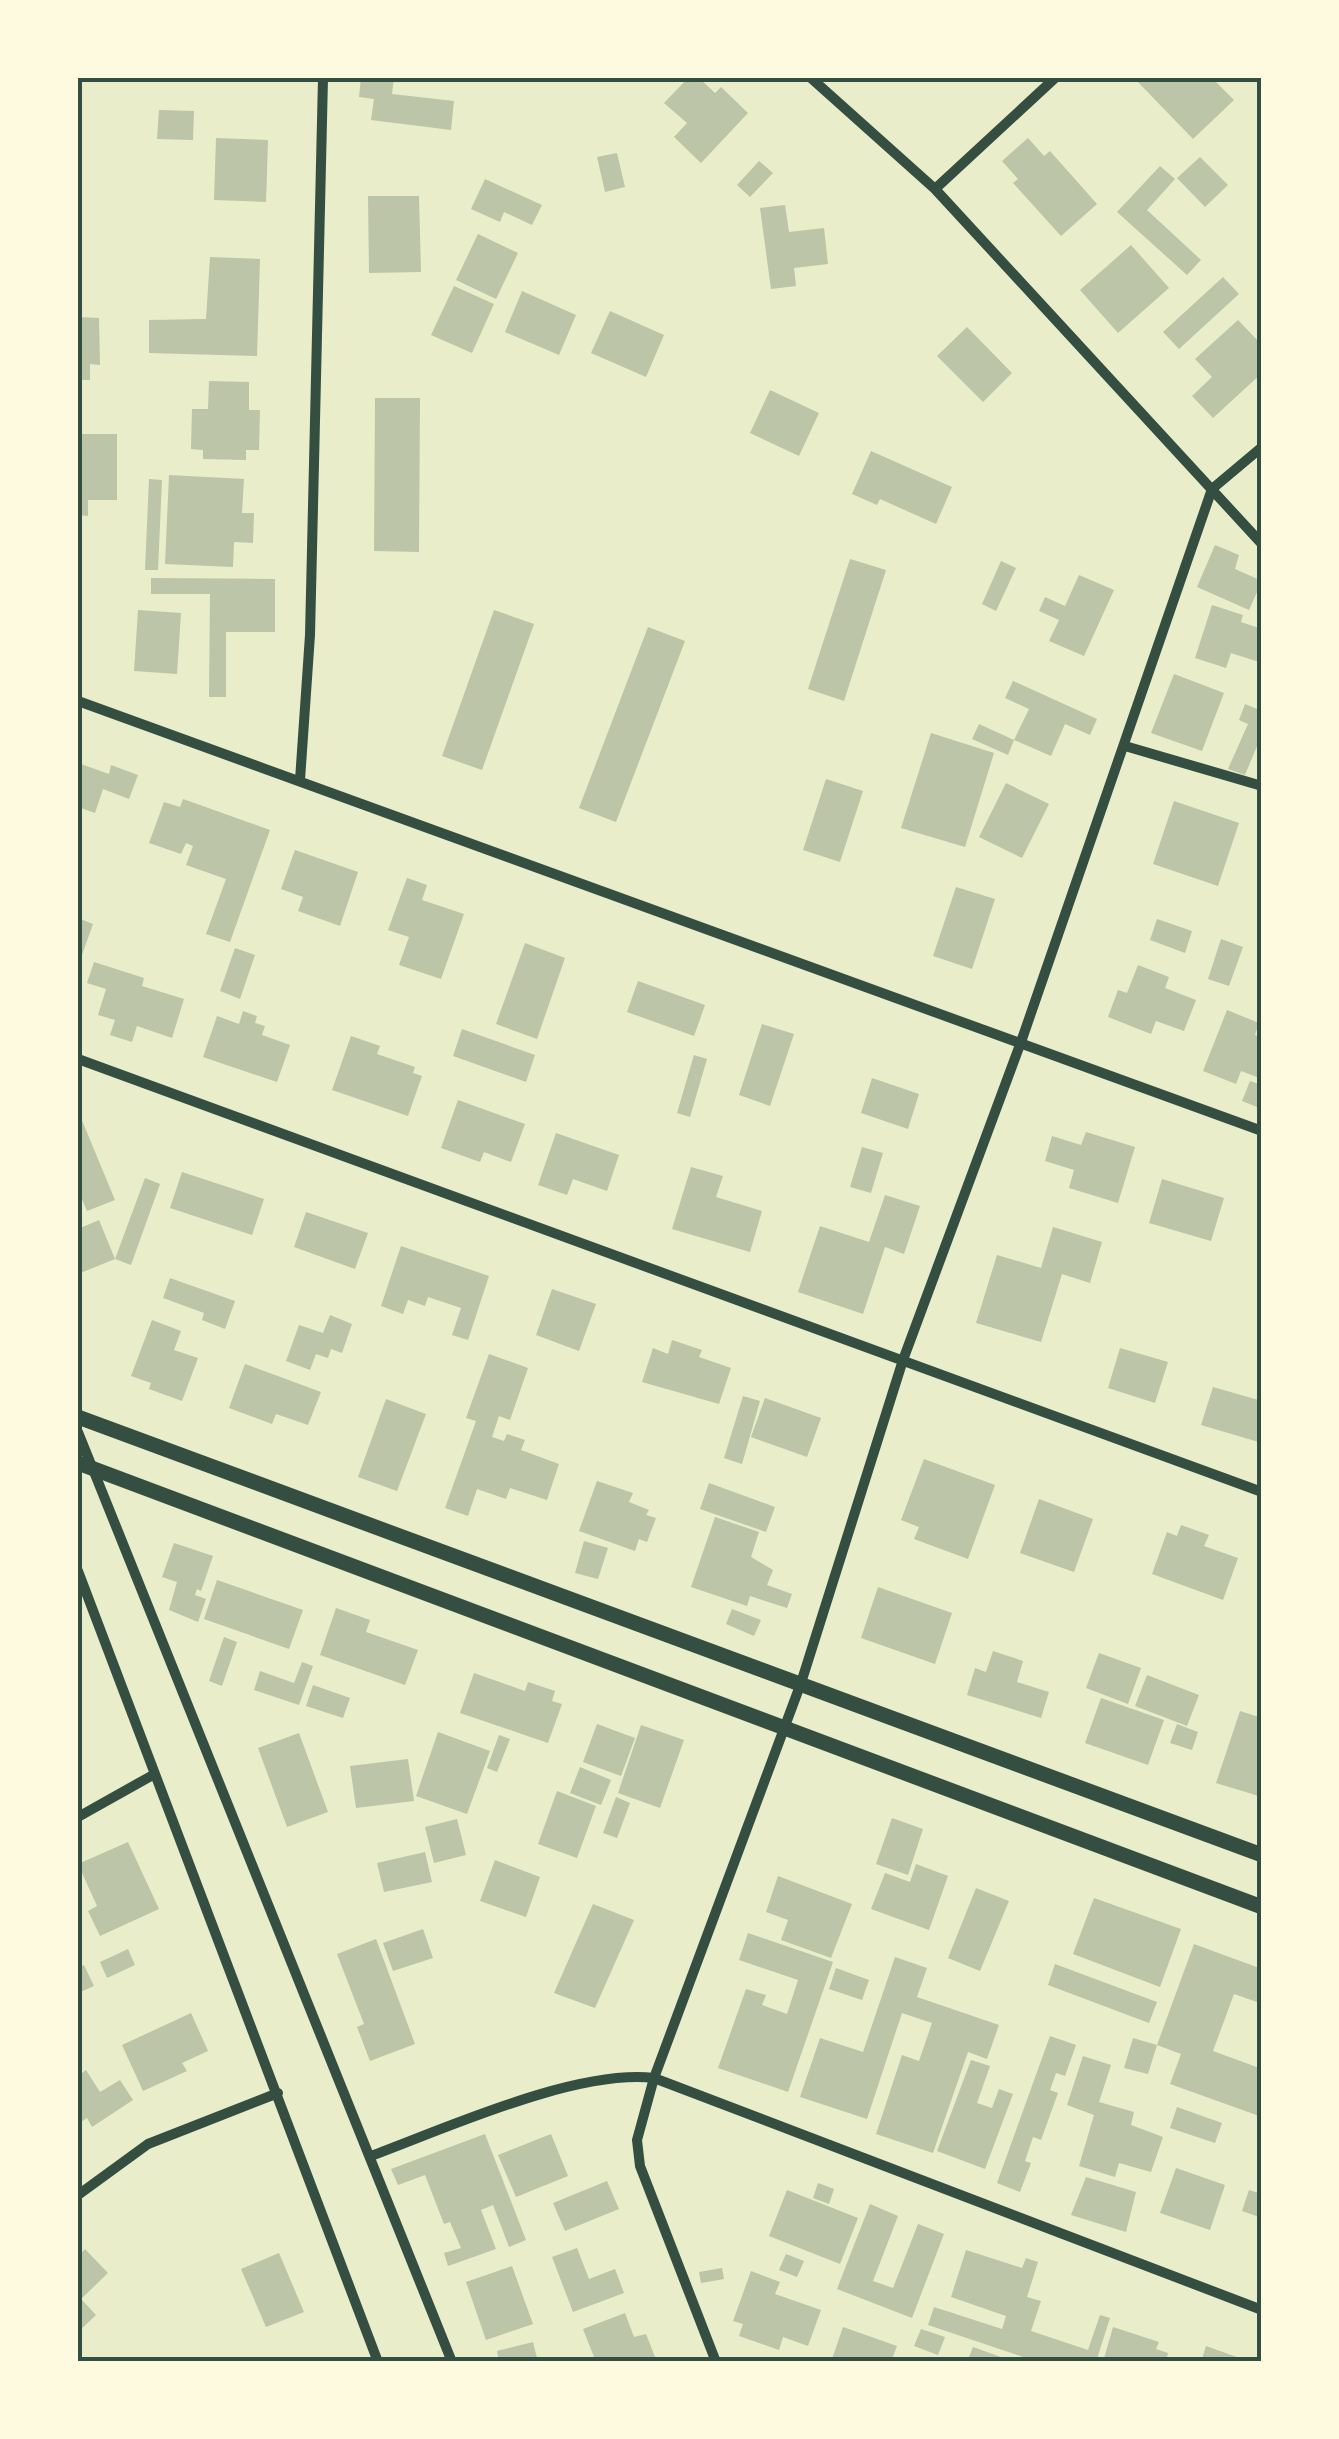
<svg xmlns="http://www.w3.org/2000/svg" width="1339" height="2439" viewBox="0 0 1339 2439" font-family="'IBM Plex Serif',serif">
<rect width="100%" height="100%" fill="#e9edc9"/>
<path fill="#bcc5a7" d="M361 78H394L392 94 454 101 451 130 371 120 374 99 359 97Z
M688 78H699L715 93 721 87 748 113 701 163 674 137 687 123 664 103Z
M1134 78H1212L1234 100 1193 139Z
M159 110 194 111 193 140 157 139Z
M216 138 268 140 266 202 214 200Z
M1028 138 1044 156 1050 151 1097 204 1061 236 1013 183 1018 179 1002 161Z
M617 153 625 187 605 192 597 157Z
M1200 157 1228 185 1205 207 1177 178Z
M759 161 773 173 750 197 737 185Z
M1160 166 1175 179 1147 210 1201 260 1187 275 1117 212Z
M485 179 542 205 532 225 504 212 500 222 471 209Z
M368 196H419L421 272 369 273Z
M785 205 789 232 824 228 828 264 794 268 796 286 771 289 760 208Z
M478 234 518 253 496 299 456 280Z
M1131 245 1169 288 1118 333 1080 290Z
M210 257 260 259 257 356 149 353V320L206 319Z
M1223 277 1239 294 1179 349 1163 332Z
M454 286 494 304 472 353 431 335Z
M522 291 576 315 559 355 505 332Z
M610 311 664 335 646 377 591 353Z
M78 317 99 318 100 365 90 364V380H78Z
M1238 320 1262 345V373L1213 418 1192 396 1212 377 1195 359Z
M967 327 1012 373 983 402 937 356Z
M209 381 249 382V410H260L259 450H246V460L203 459V450L191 449 192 409H208Z
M770 390 819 413 799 456 750 433Z
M375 398H420L419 552 374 551Z
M78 434H117V500H88V516L78 515Z
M871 451 952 487 936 524 880 499 877 505 852 494Z
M169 475 244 479 242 513H254L253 543 234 542 233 567 165 564Z
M149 479 162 480 158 570H145Z
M1215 545 1239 555 1235 569 1262 581 1249 610 1197 587Z
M850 559 886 570 844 701 808 689Z
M1001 561 1016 568 996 611 982 604Z
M1079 575 1114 590 1084 656 1049 641 1059 620 1039 611 1045 597 1065 606Z
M151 578 275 579V632H226V697H209L210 594H151Z
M1212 605 1243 615 1241 622 1262 629V663L1231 653 1226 668 1195 658Z
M138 610 181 613 177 674 134 671Z
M494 610 534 624 482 770 442 756Z
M648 627 685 641 616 822 579 808Z
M1174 674 1224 693 1202 751 1151 733Z
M1013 681 1097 719 1090 735 1065 724 1051 756 1014 740 1029 709 1005 698Z
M1245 704 1262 711V734L1245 775 1228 769 1248 724 1239 720Z
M979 724 1014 740 1008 755 972 739Z
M931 733 994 753 965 847 901 828Z
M78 763 109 774 111 765 138 775 129 799 103 789 95 813 78 807Z
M826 779 863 791 840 862 803 850Z
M1006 783 1049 804 1022 858 979 837Z
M183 799 270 830 230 942 206 934 226 879 186 865 193 846 186 843 181 854 149 843 164 802 180 807Z
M1174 801 1239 823 1218 886 1153 864Z
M295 850 358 872 340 926 298 911 303 897 281 889Z
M407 878 427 885 422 900 464 914 441 979 399 965 409 937 388 930Z
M956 887 995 899 972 969 933 956Z
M78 918 93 924 78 966Z
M1157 919 1192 931 1185 953 1150 940Z
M1221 939 1243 947 1229 986 1208 979Z
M525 943 565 958 537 1039 496 1024Z
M235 948 255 955 240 999 220 991Z
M94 962 144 978 142 986 184 999 172 1038 137 1026 132 1042 110 1035 115 1020 98 1015 106 989 87 983Z
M1138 965 1169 977 1165 988 1196 1000 1184 1031 1156 1021 1151 1034 1108 1017 1118 990 1127 993Z
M638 981 705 1005 694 1036 627 1012Z
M1227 1010 1259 1023 1255 1035 1262 1038V1079L1241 1071 1236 1084 1203 1071Z
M243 1011 257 1016 255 1023 265 1026 262 1035 290 1045 277 1082 203 1057 217 1016 239 1024Z
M762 1024 794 1034 770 1106 739 1095Z
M462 1029 535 1055 526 1082 453 1056Z
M351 1036 380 1046 377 1054 415 1067 413 1073 422 1076 408 1116 332 1090Z
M694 1055 707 1059 690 1117 677 1113Z
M872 1078 919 1094 908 1129 861 1113Z
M1250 1081 1262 1085V1109L1242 1101Z
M458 1100 525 1124 511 1162 484 1152 480 1162 441 1148Z
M81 1118 115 1200 87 1211 81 1197 78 1198V1120Z
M1086 1132 1135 1147 1118 1203 1069 1188 1074 1170 1045 1161 1052 1136 1081 1145Z
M556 1133 619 1155 607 1191 573 1179 567 1195 538 1185Z
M862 1147 883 1153 871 1193 850 1187Z
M691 1167 723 1176 716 1197 762 1211 750 1252 672 1229Z
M182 1172 264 1199 252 1235 170 1208Z
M145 1178 160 1184 131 1265 115 1259Z
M1162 1179 1224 1198 1211 1241 1149 1223Z
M885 1195 920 1206 904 1254 885 1247 863 1314 798 1292 820 1226 869 1242Z
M306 1212 368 1233 355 1269 294 1247Z
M99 1220 115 1259 78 1274V1229Z
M1053 1227 1102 1242 1090 1283 1062 1274 1041 1342 976 1323 997 1255 1041 1268Z
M401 1246 489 1276 468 1340 452 1335 461 1308 428 1297 425 1306 408 1300 403 1314 381 1306Z
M170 1278 235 1301 225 1329 202 1320 204 1313 163 1298Z
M552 1289 596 1304 579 1351 536 1335Z
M330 1315 352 1324 342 1353 331 1349 328 1358 316 1354 310 1370 286 1361 299 1325 323 1333Z
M152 1320 181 1331 174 1350 198 1358 182 1401 149 1389 151 1383 131 1376Z
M672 1340 702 1350 699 1357 731 1368 719 1404 642 1382 653 1348 668 1354Z
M1120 1348 1168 1362 1155 1403 1108 1388Z
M489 1354 528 1368 510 1420 499 1416 492 1437 504 1441 507 1434 525 1440 521 1450 559 1464 547 1500 510 1488 506 1499 477 1489 468 1516 445 1508 476 1421 466 1418Z
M245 1364 321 1392 308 1425 276 1414 272 1424 229 1408Z
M1213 1387 1262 1401V1443L1201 1425Z
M743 1396 760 1401 742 1464 724 1458Z
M765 1398 821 1418 807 1457 751 1437Z
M386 1399 426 1414 397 1491 358 1477Z
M924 1459 995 1485 968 1559 914 1539 919 1527 901 1520Z
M597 1481 633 1493 629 1502 649 1510 646 1515 656 1518 647 1542 639 1539 635 1551 579 1531Z
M709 1483 775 1507 766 1532 700 1509Z
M1039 1499 1093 1519 1074 1572 1020 1553Z
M715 1517 759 1532 751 1557 773 1570 767 1585 792 1594 787 1608 750 1596 747 1606 691 1587Z
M1181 1525 1209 1535 1204 1546 1238 1558 1223 1600 1152 1574 1167 1532 1177 1536Z
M584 1541 608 1548 598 1579 575 1573Z
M174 1543 213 1556 201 1591 197 1589 195 1595 206 1599 198 1622 169 1610 177 1582 162 1577Z
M217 1580 303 1610 289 1649 204 1619Z
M878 1587 952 1613 935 1664 861 1638Z
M336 1608 370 1620 366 1632 418 1650 405 1685 320 1655Z
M732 1609 761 1620 754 1636 726 1624Z
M224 1637 237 1642 222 1686 209 1681Z
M993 1651 1023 1661 1017 1682 1049 1692 1041 1718 967 1695 975 1668 986 1672Z
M1099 1653 1141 1668 1128 1704 1086 1688Z
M302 1662 313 1666 299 1705 254 1690 260 1671 294 1683Z
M474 1673 525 1691 528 1682 555 1691 552 1701 562 1704 548 1743 460 1713Z
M1147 1675 1199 1695 1187 1726 1135 1706Z
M313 1685 350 1698 343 1718 306 1706Z
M1101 1698 1164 1720 1148 1765 1085 1743Z
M1240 1711 1262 1718V1797L1216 1783Z
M597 1724 635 1738 621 1776 583 1762Z
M1177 1724 1198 1732 1192 1750 1170 1743Z
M641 1725 684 1740 660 1808 618 1793Z
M438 1732 490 1751 467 1814 416 1796Z
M299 1733 328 1812 287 1827 258 1748Z
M499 1735 510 1739 497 1772 487 1768Z
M408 1759 414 1801 356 1808 350 1766Z
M580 1767 611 1780 601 1805 570 1793Z
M557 1791 596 1806 577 1858 538 1844Z
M616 1797 630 1803 617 1838 603 1833Z
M892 1818 923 1829 908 1875 876 1864Z
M457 1819 466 1855 434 1863 425 1827Z
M128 1842 159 1909 100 1936 88 1911 97 1906 78 1864Z
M425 1852 432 1882 384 1892 377 1863Z
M495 1860 540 1877 526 1917 480 1901Z
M916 1864 948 1876 929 1930 871 1909 885 1873 910 1882Z
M778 1876 852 1904 831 1958 781 1940 788 1920 766 1912Z
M976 1888 1009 1901 980 1971 948 1958Z
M1094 1898 1181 1929 1160 1987 1073 1954Z
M593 1904 634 1920 595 2008 554 1993Z
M423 1929 433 1958 393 1971 383 1943Z
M748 1933 833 1962 788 2092 718 2068 746 1989 766 1995 762 2005 787 2014 798 1980 739 1960Z
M376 1939 415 2044 370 2061 357 2027 364 2024 337 1954Z
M1194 1944 1262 1969 1257 2002 1234 1994 1213 2051 1262 2069V2117L1170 2084 1181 2054 1157 2045Z
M128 1949 135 1965 107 1978 100 1962Z
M895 1957 927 1968 917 1997 999 2025 987 2059 968 2052 933 2153 876 2134 902 2055 919 2061 932 2023 902 2013 867 2119 800 2097 820 2038 863 2052Z
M1055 1964 1157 2002 1149 2023 1048 1985Z
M84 1965 94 1986 78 1993V1968Z
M836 1968 869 1980 862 2000 829 1989Z
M191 2013 208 2051 182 2063 187 2071 143 2091 122 2045Z
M1050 2036 1076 2045 1065 2076 1056 2073 1050 2090 1058 2093 1041 2140 1033 2137 1025 2161 1031 2163 1020 2192 997 2183Z
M1133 2038 1157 2045 1148 2074 1124 2068Z
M1083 2056 1111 2065 1099 2102 1134 2112 1131 2125 1163 2137 1151 2172 1119 2163 1115 2177 1079 2166 1094 2115 1067 2105Z
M971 2060 990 2066 977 2103 992 2108 999 2089 1013 2094 985 2169 937 2151Z
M86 2070 100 2092 120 2080 133 2100 92 2127 87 2118 78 2124V2076Z
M1177 2107 1222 2123 1215 2143 1170 2128Z
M485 2134 526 2240 509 2247 493 2205 481 2210 496 2249 448 2266 444 2253 461 2248 450 2222 444 2224 425 2175 398 2185 391 2169Z
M551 2134 568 2176 516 2197 498 2155Z
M1176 2168 1225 2185 1210 2230 1160 2213Z
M1086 2177 1136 2192 1126 2232 1071 2215Z
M607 2181 619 2209 565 2231 553 2203Z
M818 2183 834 2189 829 2204 813 2198Z
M787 2190 858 2218 840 2264 769 2236Z
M1249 2190 1262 2194V2218L1242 2211Z
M870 2204 898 2216 873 2281 893 2288 918 2224 944 2234 912 2318 837 2289Z
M577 2248 589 2279 615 2269 624 2293 573 2312 552 2257Z
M85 2249 108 2273 81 2299 96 2315 78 2332V2256Z
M966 2250 1022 2268 1026 2258 1038 2262 1027 2297 1041 2301 1031 2331 1088 2350 1100 2315 1110 2318 1096 2362H1038L928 2325 934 2307 1002 2329 1006 2316 951 2297Z
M279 2253 304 2312 266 2327 241 2269Z
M786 2254 804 2261 797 2277 779 2270Z
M512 2266 533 2324 486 2340 466 2282Z
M722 2268 724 2279 701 2283 699 2272Z
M751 2271 780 2282 775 2294 821 2310 808 2346 783 2337 779 2350 739 2336 743 2324 733 2321Z
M625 2313 634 2337 646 2334 657 2362H596L583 2329Z
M843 2327 897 2346 891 2362H831Z
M1113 2327 1159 2342 1156 2349 1168 2353 1166 2362H1103Z
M921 2329 945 2337 938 2355 914 2346Z
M533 2342 538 2362H499L497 2351Z
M1206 2346 1248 2361V2362H1201Z
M973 2347 1001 2357 1000 2362H967Z"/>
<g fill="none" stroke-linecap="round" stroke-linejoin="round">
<path stroke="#344e41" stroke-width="10" d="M811 78 935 189 1262 544
M935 189 1055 78
M78 701 1262 1131
M1125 746 1262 786
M300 780 310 635 323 78
M78 1059 1262 1492
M78 1432 452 2362
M78 1571 378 2362
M78 1817 153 1775
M371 2156C447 2128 576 2069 654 2078L1262 2310
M78 2195 148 2144 278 2093
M716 2362 640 2166 637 2140 654 2078 801 1683 903 1360 1021 1042 1212 489 1262 447"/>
<path stroke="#344e41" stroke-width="15" d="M78 1417 1262 1855
M78 1463 1262 1907"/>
</g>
<rect width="1339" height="2439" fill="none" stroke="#fefae0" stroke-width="160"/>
<rect x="80" y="80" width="1179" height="2279" fill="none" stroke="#344e41" stroke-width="4"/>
</svg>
